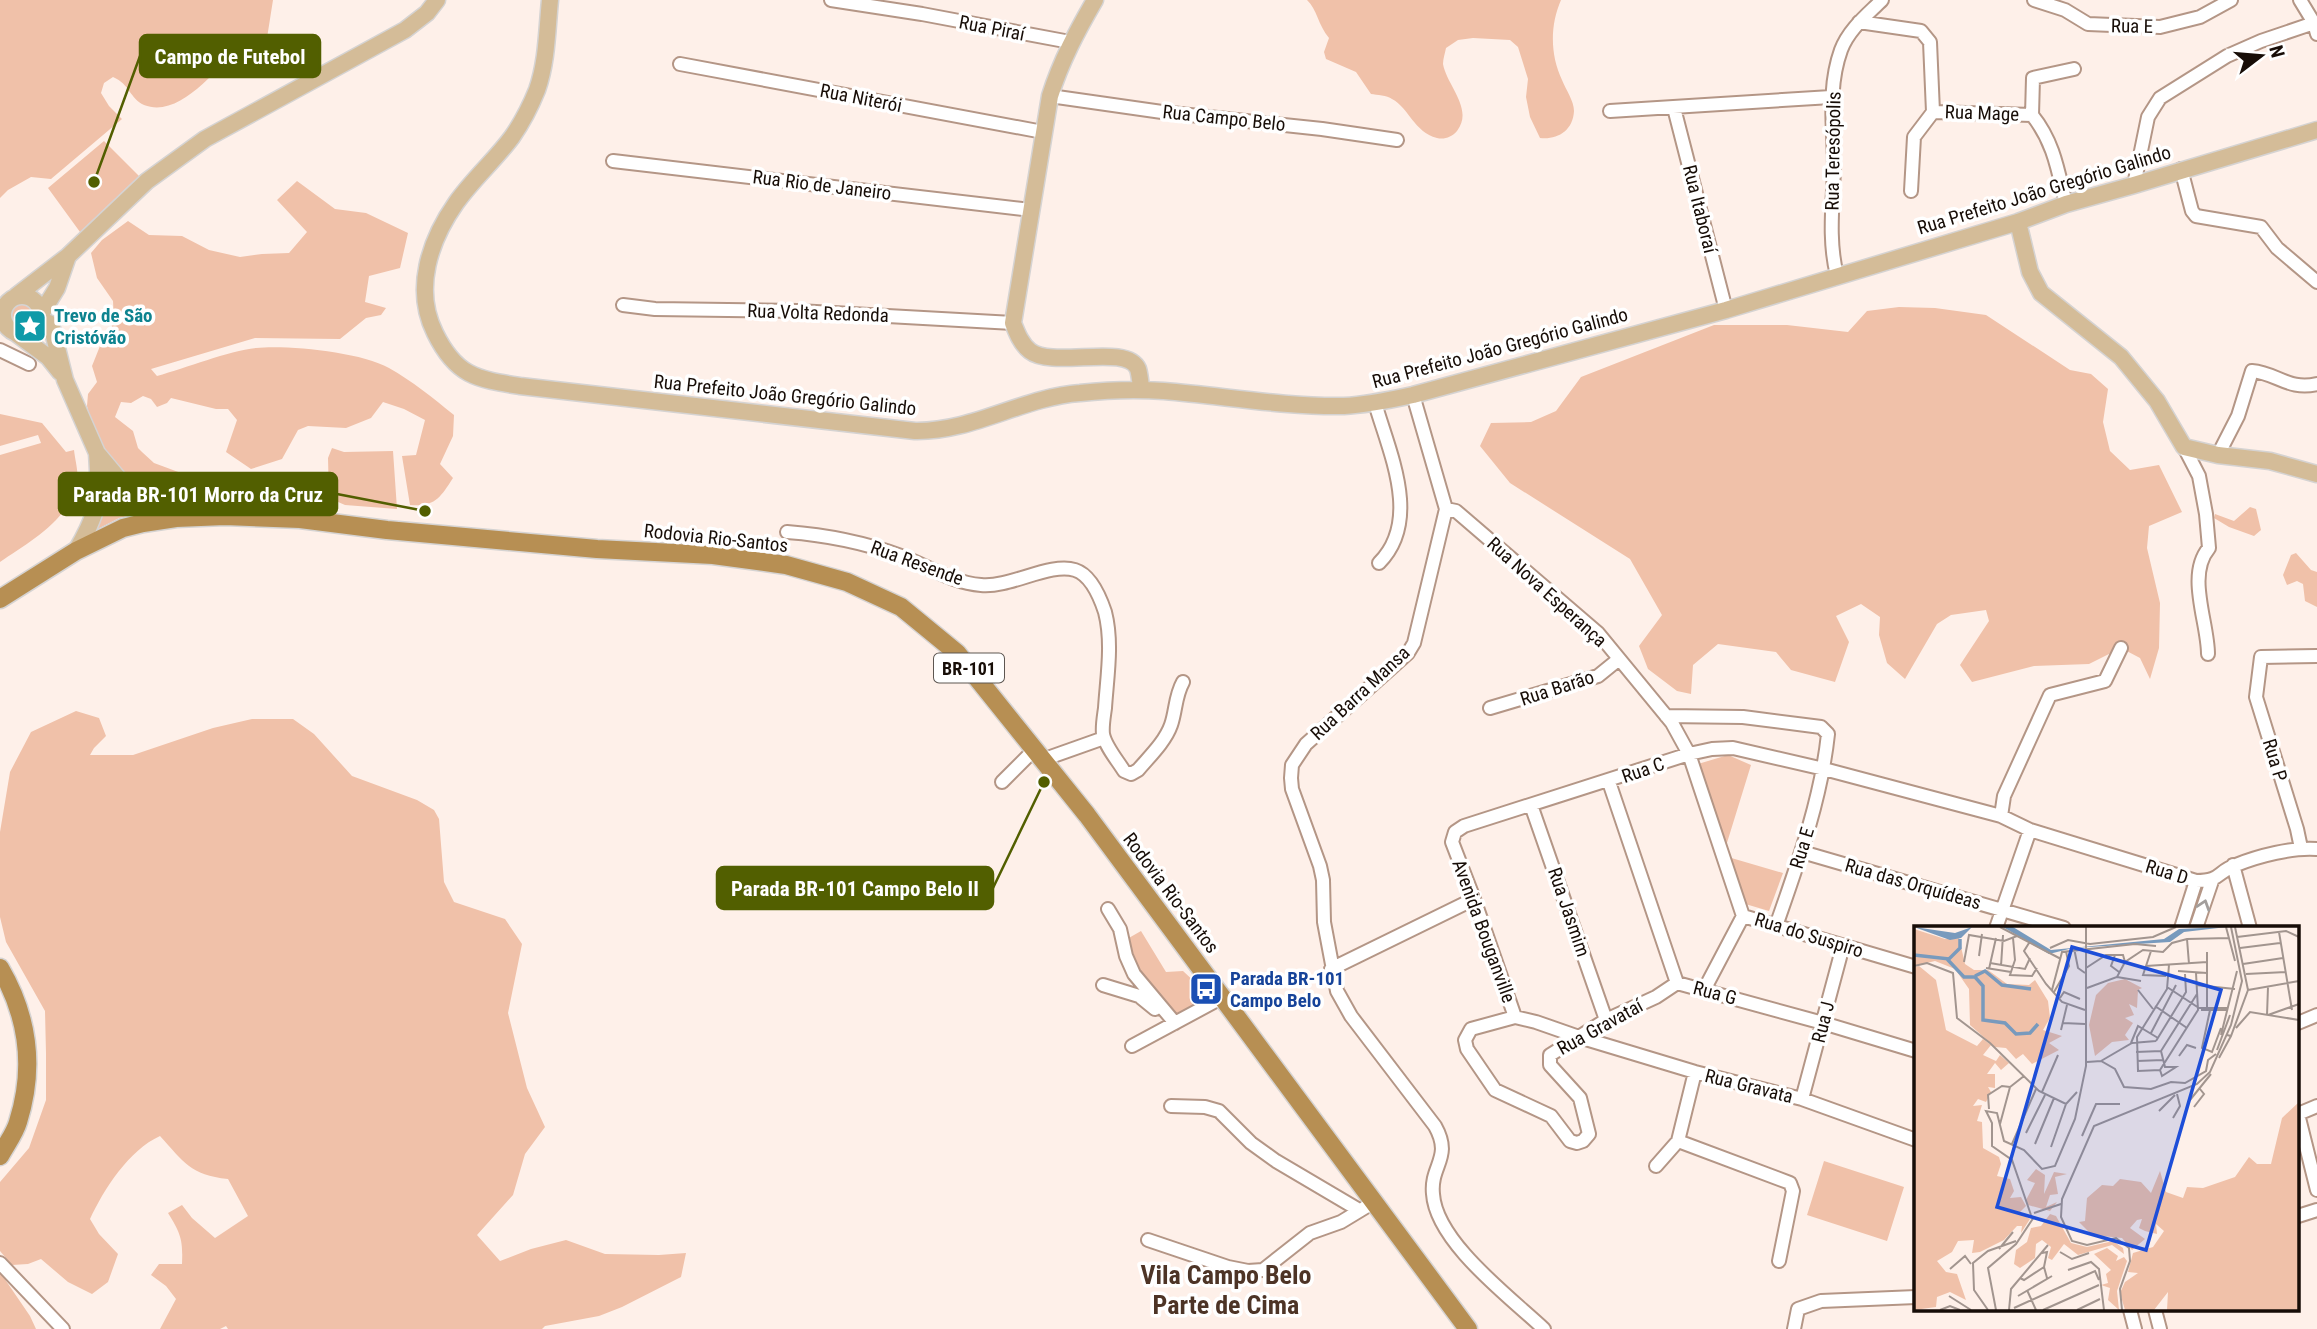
<svg xmlns="http://www.w3.org/2000/svg" width="2317" height="1329" viewBox="0 0 2317 1329" font-family="'Roboto Condensed',sans-serif">
<rect width="100%" height="100%" fill="#fef0e9"/>
<path fill="#f0c1a9" d="M0 0H273L267 38 253 47 240 46C217 68 180 119 144 105 130 99 130 84 113 77L104 83 101 93 109 106 122 119 51 179 31 177 8 190 0 198Z
M1307 0H1561C1550 25 1550 55 1562 80 1566 90 1574 101 1574 111 1573 131 1557 140 1540 138L1530 117 1526 97 1528 79 1518 47 1510 40 1473 38 1458 40 1446 48C1445 53 1443 59 1443 64 1447 86 1474 109 1457 131 1452 137 1444 140 1437 138 1414 132 1409 108 1392 99 1387 95 1377 95 1371 94L1356 72 1326 59 1324 52 1329 38C1318 25 1317 9 1307 0Z
M104 141 139 176 80 232 48 188Z
M297 181 335 209 366 213 408 233 400 268 369 276 365 302 386 308 381 315 366 318 340 339 255 338 151 369 157 376C186 368 228 351 256 348 289 345 360 352 389 368 412 381 433 398 454 415L453 436 440 464 453 478C440 498 435 507 410 505L402 456 416 455 425 420 404 409 383 402 371 418 346 428 308 426 298 430 282 459 251 469 226 452 237 420 228 409H216L171 398 167 403 157 407 151 399 143 396 131 403 121 402 115 417 133 431 138 448 142 452 154 463 181 473 187 485 125 475 100 446 93 430 87 406 88 394 97 382 92 366 100 346 114 323 113 301 97 278 91 253 102 240 128 221 149 235 182 236 209 250 240 257 262 254 289 253 307 232 277 200Z
M9 315a13 13 0 1 1 26 0a13 13 0 1 1-26 0Z
M1899 307 1935 308 1986 315 2070 370 2091 374 2108 389 2103 422 2110 451 2130 470 2159 465 2182 512 2149 526 2147 548 2160 603 2159 648 2150 679 2140 658 2121 648 2089 664 2034 666 1972 682 1960 665 1989 621 1986 610 1951 615 1937 624 1905 679 1887 663 1879 635 1880 617 1861 604 1836 616 1849 642 1835 682 1791 670 1776 652 1718 644 1693 665 1691 694 1677 691 1648 669 1639 646 1662 615 1630 559 1510 483 1480 446 1491 423 1531 422 1556 411 1581 377 1714 325H1787L1848 332 1867 311Z
M0 414 42 423 66 452 74 450C75 460 79 473 77 482 70 520 29 542 0 562V455L41 443 38 435 0 446Z
M332 448 344 452 393 451 397 509 345 505 329 498 328 458Z
M104 474 123 493 153 510 119 518 96 530 104 506Z
M2250 507 2256 509 2261 530 2254 536 2229 527 2214 518 2215 514 2234 521Z
M2296 553 2311 570 2317 572V607L2305 601 2303 584 2297 581 2287 585 2283 575 2291 555Z
M76 711 99 718 106 736 94 748 90 755H133L213 728 252 719H293L314 734 352 776 417 800 434 810 439 819 444 882 454 902 505 919 522 944 508 1013 527 1088 545 1127 525 1154 513 1195 477 1235 500 1261 531 1249 566 1240 605 1254 659 1255 686 1253 681 1277 622 1307 599 1316 545 1326 542 1329H228L226 1326 220 1329H160L176 1299 166 1286 151 1275 159 1264H182C183 1240 181 1234 168 1213L182 1205 192 1218 215 1238 248 1216 228 1179C190 1175 184 1162 160 1136 129 1150 104 1189 90 1219L99 1234 118 1254 108 1282 92 1294 68 1282 41 1259 28 1264 12 1265 0 1251V1182L29 1148 46 1100V1053L45 1011 6 942 0 917V832L10 772 31 732Z
M1728 755 1751 765 1726 846 1698 764Z
M1728 857 1783 873 1769 911 1742 903Z
M1141 931 1166 972 1183 971 1197 984 1203 999 1201 1005 1175 1019 1136 971 1127 939Z
M1824 1161 1904 1187 1887 1241 1807 1215Z
M0 1272 30 1316 36 1329H0Z"/>
<g fill="none" stroke-linecap="round" stroke-linejoin="round">
<defs>
<path id="minor" d="M831 0 922 14 1070 42
M2034 0 2065 10 2088 24 2160 27 2200 17 2231 0
M2300 0 2314 23 2317 34
M1859 22 1921 31 1930 42 1933 112 1914 137 1911 191
M680 64 1043 132
M1050 96 1162 112 1322 129 1397 140
M1674 108 1726 310
M1610 111 1831 97
M1933 112 2032 115
M613 161 1031 210
M2181 169 2192 211 2196 216 2261 227 2277 248 2317 282
M2134 185 2148 117 2160 98 2227 56 2261 41 2314 23
M2066 204C2058 171 2054 142 2032 115L2033 78 2074 69
M1837 275C1828 241 1833 203 1834 168 1834 127 1827 89 1841 50 1849 29 1867 15 1882 0
M623 305 655 309 798 311 1013 323
M0 350 29 364
M1413 395 1446 509 1414 643 1408 653 1306 744 1292 765 1291 778 1292 789 1320 866 1323 880 1324 922 1337 991 1351 1016 1435 1126C1453 1158 1430 1165 1433 1194 1436 1242 1510 1297 1544 1329
M1375 403C1389 452 1422 520 1379 563
M2184 447 2199 476 2206 514 2209 548C2186 575 2208 622 2208 654
M2218 455 2238 416 2252 371C2277 373 2289 391 2317 384
M1446 509 1456 511 1598 633 1672 723 1689 754 1743 916
M787 532C827 535 863 542 901 556 928 566 952 583 981 585 1010 588 1050 562 1075 570 1091 575 1100 597 1105 612 1113 643 1107 677 1105 708 1104 716 1102 726 1103 734 1105 746 1118 761 1124 771L1131 774 1138 770C1149 757 1165 742 1171 725 1176 711 1175 696 1183 682
M1490 708 1598 676 1619 659
M1666 716 1743 717 1821 727 1828 734C1821 800 1798 863 1776 926
M1042 760 1104 738
M1002 782 1034 750
M1609 782 1677 983
M1531 805 1606 1020
M2001 816 2004 796 2050 695 2105 681 2121 648
M2301 848 2297 829 2256 697 2261 657 2317 656
M1802 852 2064 928
M2233 865 2250 928
M1108 909 1120 929 1126 956 1134 974 1175 1023
M1743 916 1916 967
M1996 928 2030 830
M2181 928 2196 881
M2196 928 2212 881
M1331 969 1474 899
M1677 983 1823 1023 1916 1051
M1103 985 1139 996 1155 1009
M1704 990 1743 916
M1515 1017 1471 1029 1465 1040 1467 1049 1495 1090 1551 1116 1570 1141 1577 1143 1583 1141 1589 1134 1580 1098 1550 1065V1055L1606 1020 1656 997 1677 983
M2298 1023 2317 1015
M1132 1046 1223 997
M1802 1099 1843 946
M1171 1106 1205 1107 1219 1111 1251 1143 1276 1161 1359 1210
M2317 1106 2298 1114 2317 1190
M1916 1140 1802 1099 1695 1072 1579 1037 1536 1022 1515 1017 1474 899 1452 842 1455 832 1464 826 1689 754 1712 749 1733 748 1824 769 2001 816 2030 830 2196 881C2222 881 2216 872 2236 865 2258 856 2293 847 2317 849
M1678 1141 1790 1183 1793 1191 1779 1261
M1656 1166 1678 1141 1695 1072
M2298 1216 2317 1210
M1148 1240 1228 1267 1248 1271 1263 1270 1310 1233 1341 1222 1374 1202
M0 1263 63 1329
M2130 1310 2135 1329
M2155 1310 2160 1329
M1794 1329 1798 1309 1821 1301 1916 1297"/>
<path id="major" d="M550 0C547 30 547 62 537 90 531 105 521 124 512 137 495 160 473 179 456 203 430 240 413 289 435 333 456 376 476 379 520 386L915 431C973 432 1023 397 1080 393 1107 390 1137 389 1164 391 1225 396 1284 407 1344 406 1367 405 1390 400 1413 395L1726 310 2018 222 2066 204 2134 185 2317 130
M1095 0C1077 31 1061 61 1050 96L1013 323C1017 333 1021 344 1030 351 1053 369 1127 343 1138 369 1140 375 1140 384 1142 390
M2018 222 2030 272 2041 293 2121 357 2157 401 2184 447 2218 455 2270 461 2317 474
M3 315a19 19 0 1 1 38 0a19 19 0 1 1-38 0Z
M16 296 68 256 147 181 205 139 405 30 427 13 437 0
M41 314 57 288 68 256
M41 321 49 323 52 328 65 380 97 453 128 490 176 518
M17 334 48 357 60 372
M76 551C100 510 100 499 97 453"/>
<path id="highway" d="M0 599 76 551 123 528 143 523 176 518 225 516 300 519 387 530 597 549 713 555 786 565 847 582 901 607 957 653 1087 815 1468 1329
M0 968C28 1016 35 1068 18 1122 15 1133 6 1145 0 1156"/>
</defs>
<use href="#minor" stroke="#b49686" stroke-width="16"/>
<use href="#major" stroke="#d5d3d2" stroke-width="19"/>
<use href="#highway" stroke="#d5d3d2" stroke-width="21"/>
<use href="#minor" stroke="#fff" stroke-width="12"/>
<use href="#major" stroke="#d4bc98" stroke-width="16"/>
<use href="#highway" stroke="#b78f53" stroke-width="18"/>
</g>
<defs><path id="oneway-chevron" d="M-2-3.5L2.5 0L-2 3.5" fill="none" stroke-width="1.6" stroke-linecap="round" stroke-linejoin="round" transform="scale(1.75)"/></defs>
<use stroke="#a29e9c" href="#oneway-chevron" transform="translate(2204 905) rotate(-72)"/>
<defs>
<symbol id="sight-square" viewBox="-11 -11 22 22"><rect x="-9" y="-9" width="18" height="18" rx="4" fill="#0f9aa8" stroke="#fff"/><path d="M0-6L1.8-2.2L6-1.7L2.9 1.2L3.7 5.4L0 3.3L-3.7 5.4L-2.9 1.2L-6-1.7L-1.8-2.2Z" fill="#fff"/></symbol>
<symbol id="bus-square" viewBox="-11 -11 22 22"><rect x="-9" y="-9" width="18" height="18" rx="4" fill="#1a4fb4" stroke="#fff"/><path d="M-5-6H5V4H4V6H2V4H-2V6H-4V4H-5ZM-3.5-4V0h7V-4ZM-3.5 1.2v1.5H-2V1.2ZM2 1.2v1.5H3.5V1.2Z" fill="#fff"/></symbol>
</defs>
<g fill-rule="evenodd">
<use href="#sight-square" x="11" y="307" width="38" height="38"/>
<use href="#bus-square" x="1187" y="970" width="38" height="38"/>
</g>
<g text-anchor="middle" dominant-baseline="central" stroke-width="7" stroke-linejoin="round" paint-order="stroke">
<rect fill="#fff" stroke="#5d5651" stroke-width="2" x="934" y="653.5" width="70" height="29" rx="5"/>
<g font-size="18" font-weight="bold" fill="#170d07">
<text x="969" y="668">BR-101</text>
</g>
<g font-size="19" fill="#170d07" stroke="#fff">
<text transform="translate(2132 26) rotate(1)">Rua E</text>
<text transform="translate(992 28) rotate(11)">Rua Piraí</text>
<text transform="translate(861 98) rotate(11)">Rua Niterói</text>
<text transform="translate(1982 113) rotate(2)">Rua Mage</text>
<text transform="translate(1224 118) rotate(6)">Rua Campo Belo</text>
<text transform="translate(1833 151) rotate(-89)">Rua Teresópolis</text>
<text transform="translate(822 185) rotate(7)">Rua Rio de Janeiro</text>
<text transform="translate(2044 190) rotate(-17)">Rua Prefeito João Gregório Galindo</text>
<text transform="translate(1700 209) rotate(76)">Rua Itaboraí</text>
<text transform="translate(818 313) rotate(2)">Rua Volta Redonda</text>
<text transform="translate(1500 348) rotate(-15)">Rua Prefeito João Gregório Galindo</text>
<text transform="translate(785 395) rotate(6)">Rua Prefeito João Gregório Galindo</text>
<text transform="translate(716 538) rotate(6)">Rodovia Rio-Santos</text>
<text transform="translate(917 563) rotate(20)">Rua Resende</text>
<text transform="translate(1547 592) rotate(42)">Rua Nova Esperança</text>
<text transform="translate(1557 688) rotate(-18)">Rua Barão</text>
<text transform="translate(1360 693) rotate(-43)">Rua Barra Mansa</text>
<text transform="translate(2275 760) rotate(73)">Rua P</text>
<text transform="translate(1643 770) rotate(-19)">Rua C</text>
<text transform="translate(1802 848) rotate(-73)">Rua E</text>
<text transform="translate(2167 872) rotate(17)">Rua D</text>
<text transform="translate(1913 884) rotate(16)">Rua das Orquídeas</text>
<text transform="translate(1171 893) rotate(53)">Rodovia Rio-Santos</text>
<text transform="translate(1569 912) rotate(71)">Rua Jasmim</text>
<text transform="translate(1484 931) rotate(70)">Avenida Bouganville</text>
<text transform="translate(1809 935) rotate(17)">Rua do Suspiro</text>
<text transform="translate(1715 993) rotate(15)">Rua G</text>
<text transform="translate(1823 1022) rotate(-76)">Rua J</text>
<text transform="translate(1600 1027) rotate(-29)">Rua Gravataí</text>
<text transform="translate(1749 1086) rotate(14)">Rua Gravata</text>
</g>
<g font-size="19" font-weight="bold" fill="#0d838f" stroke="#fff" text-anchor="start">
<text x="54" y="315">Trevo de São<tspan x="54" dy="22">Cristóvão</tspan></text>
</g>
<g font-size="19" font-weight="bold" fill="#164399" stroke="#fff" text-anchor="start">
<text x="1230" y="978">Parada BR-101<tspan x="1230" dy="22">Campo Belo</tspan></text>
</g>
<g font-size="26" font-weight="bold" fill="#4d3426" stroke="#fff">
<text x="1226" y="1275">Vila Campo Belo<tspan x="1226" dy="30">Parte de Cima</tspan></text>
</g>
</g>
<g transform="translate(1914 926)">
<rect width="385" height="385" fill="#fef0e9"/>
<path d="M0 3 31 13 45 12 51 38 60 44H74L93 58 115 59 121 54 134 75 136 92 129 104 148 110 135 117 145 124 118 138 109 128 102 133 92 122 81 121 56 99 55 63 41 43 21 35 0 40ZM5 40 22 54 32 104 63 120 69 113 77 119 69 129 82 135 86 129 95 137 87 144 81 137 73 148H81V162L74 161 77 166 72 176 64 173 59 180 68 179 63 195 68 196 69 222 85 231 87 238 83 250 96 253 100 265 96 272 107 271 112 280 105 287 116 293 107 307 108 300H103L90 314 66 326 58 327 60 314 44 315 38 326 23 335 32 346 43 348 52 374 36 366 23 371 22 381 0 384V41ZM211 53 228 62 224 64 223 82 215 78 220 89 211 92 219 97 211 109 215 114 198 116 181 130 175 99 182 69 194 57ZM385 176V384H253L254 366 240 384H211L206 367 211 356 224 347 214 346 219 327 239 321 250 305 242 298 243 308 231 305 225 302 228 293 223 294 216 302 231 313 218 324 208 312 178 309 165 296 171 295 173 272 188 259 199 260 206 253 227 256 237 267 246 245 252 266 269 272 273 261 289 262 321 251 335 231 343 238H357L368 192ZM122 243 131 249 130 268 140 246 153 248 141 251 144 268 136 269 132 281 143 276 136 285 114 279 112 274 121 257 113 254ZM136 288 142 290 157 317 173 321 199 315 209 322 210 328 198 319 164 329 150 318 138 334 134 332 137 321 128 314 122 318 121 332 106 342 100 338 102 324 113 316 117 302 127 300ZM193 322 204 330 202 335 210 331 213 335 203 365 205 384 194 374 196 362 187 359 194 357 192 348 197 344 180 328Z" fill="#f0c1a9"/>
<path d="M0 1 41 7 58 1 47 12 36 14ZM89 1H99L137 24 250 13 265 3 313 1 270 6 256 16 159 22 135 28Z" fill="#789abd"/>
<path fill="none" stroke="#789abd" stroke-width="3.5" d="M0 29 35 33 46 22V13M33 33 50 51H61L69 60V94L91 97 102 108 116 107 124 98M61 50 71 45 88 59 117 63"/>
<path fill="none" stroke="#a2958f" stroke-width="2" d="M86 1 147 33M312 1 321 35M365 6 378 84M323 11 372 5 385 11M99 12 101 34 96 49 118 50 123 42M273 13 275 38M115 17 110 25 132 58 148 76 171 84M136 22 154 14 176 18 239 11 262 1M160 22 164 42 171 47M326 22 366 17M237 25 229 49 252 50M293 26V82M201 29 197 40 205 46M65 30 68 8M50 36 55 9 90 15 103 10M76 37 111 43 116 32M329 38 369 32M255 39 253 63 223 111 224 145 246 144 284 84 282 47M0 40 13 37 39 47 43 92 76 117 125 165 152 178 163 166M87 40 89 9M232 40 293 36M72 42 97 46M172 42 192 29H209L211 36M75 43 82 12M264 45 293 47M332 48 372 46M203 51 227 55M282 59 321 63M253 61 285 82H313M173 62 203 51 211 36 229 24 249 26 258 17 273 13 315 12M138 64 148 26 221 18 242 20M224 64 239 83M334 64 385 55M140 66 155 40 152 25M146 72 150 66 166 73M241 80 273 102M287 84H314M296 84 288 122 298 126 307 102M353 89 354 61M354 89 385 78M149 97 171 98M322 102 336 86 385 94M147 104 153 79M237 107 262 59M307 109 323 45M313 109 317 110 334 64 321 1M242 115 272 66 271 48M217 117 224 100 244 112M303 124 316 89M247 125 283 68M222 126 247 125M265 130 273 119 282 122M305 132 317 110M187 135 218 117 242 115M223 135 249 134M173 136 187 135 201 143 210 161 237 163 257 156 271 157 292 145 294 134 302 128M246 144 248 150 262 141H251L247 125M128 166 144 129M276 174 297 148M280 181 290 168 286 163M75 183 74 169 88 160 96 161M245 185 261 169M259 192 266 180 263 168M86 198 96 161 110 150M112 207 131 169M168 210 182 178H206M98 218 122 163M121 218 140 172M137 221 152 178M120 287 147 278M117 289 98 234 78 220V197L72 185 83 187 90 215 110 224 128 243 141 240 161 193 172 140V1M85 323 99 306M146 326 158 333 175 327M128 327 133 326 130 341 133 352M36 343 51 330 57 338M154 344 177 336 185 343 190 384M106 352 110 354 130 341M113 364 122 384M35 370 57 384M104 370 138 350M100 382 181 345 185 354M26 384 36 380 46 384M74 384 60 364 59 337 74 325 102 315M82 384 74 342 102 318 120 291M95 384 97 363 134 319M129 384 185 359M163 384 186 373M208 384 206 363 216 335 215 322 202 312 173 319 158 315 147 291 148 273 180 200 283 158 296 146 317 99 328 55 317 1"/>
<path fill="#1d4ed8" fill-opacity="0.15" stroke="#1d4ed8" stroke-width="3.5" d="M158 21 307 64 232 324 83 281Z"/>
<rect width="385" height="385" fill="none" stroke="#170d07" stroke-width="3.5"/>
</g>
<path fill="none" stroke="#525f00" stroke-width="2.5" d="M94 182L140 56M425 511L337 494M1044 782L993 888"/>
<g fill="#525f00" stroke="#fff" stroke-width="2.5">
<circle cx="94" cy="182" r="7"/>
<circle cx="425" cy="511" r="7"/>
<circle cx="1044" cy="782" r="7"/>
</g>
<g fill="#525f00" stroke="#525f00" stroke-width="2.5">
<rect x="140" y="35" width="180" height="42" rx="7"/>
<rect x="59" y="473" width="278" height="42" rx="7"/>
<rect x="717" y="867" width="276" height="42" rx="7"/>
</g>
<g font-size="21" text-anchor="middle" font-weight="bold" fill="#fff">
<text x="230" y="64">Campo de Futebol</text>
<text x="198" y="502">Parada BR-101 Morro da Cruz</text>
<text x="855" y="896">Parada BR-101 Campo Belo II</text>
</g>
<g transform="translate(2261 56) rotate(74)" stroke="#ffffff" stroke-width="5" paint-order="stroke">
<path d="M0-5L12 26L0 18L-12 26Z" fill="#170d07"/>
<text y="-10" font-size="19" font-weight="bold" text-anchor="middle" fill="#170d07">N</text>
</g>
</svg>
